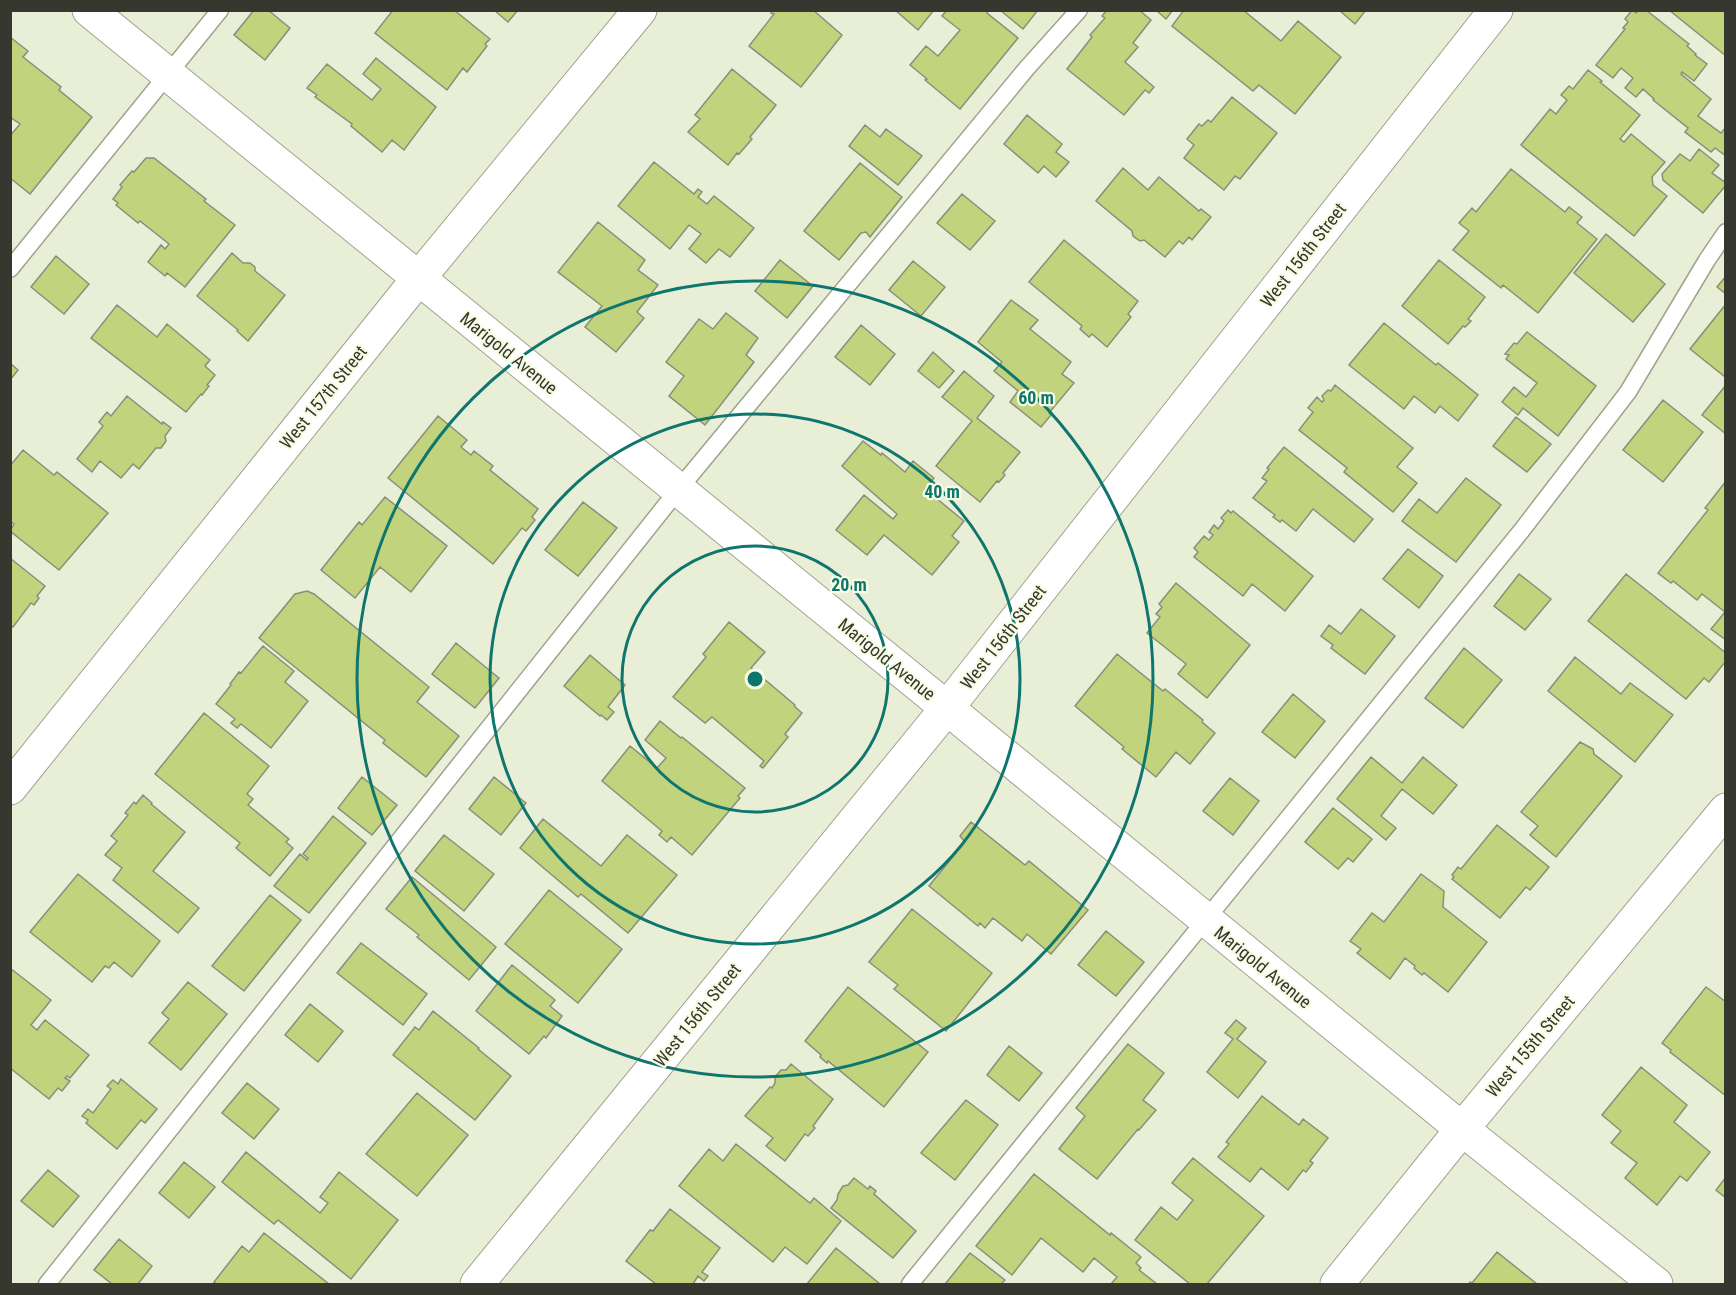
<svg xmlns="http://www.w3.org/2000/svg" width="1736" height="1295" viewBox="0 0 1736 1295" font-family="'Roboto Condensed',sans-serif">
<rect width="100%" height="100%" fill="#e9efd7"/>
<path fill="#c1d37d" stroke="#898f79" stroke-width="1.5" d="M254 10H268L290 28 265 60 234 35Z
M393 10H454L490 39 485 44 487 46 467 72 463 68 447 90 375 33Z
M494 10H518L508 22Z
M773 10H813L842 35 801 87 749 46 774 14 771 13Z
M895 10H934L918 30Z
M947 10H989L987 13 1018 38 960 109 925 80 927 79 910 65 926 46 938 56 960 30 942 16Z
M1000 10H1038L1023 29Z
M1107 10H1139L1151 20 1133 43 1138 47 1125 62 1154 87 1149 93 1145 90 1124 115 1067 69 1092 37 1090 35 1105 18 1102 16Z
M1156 10H1173L1166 19Z
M1184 10H1243L1281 41 1298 21 1341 57 1295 114 1259 85 1253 91 1172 26Z
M1339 10H1366L1355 24Z
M1632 10 1636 13 1638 10H1646L1689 44 1687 46 1696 54 1695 55 1707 64 1694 81 1682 72 1681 74 1711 99 1698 116 1721 133 1726 127V156L1715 148 1711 152 1685 132 1688 128 1653 100 1654 99 1643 89 1636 97 1625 88 1633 78 1621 68 1613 78 1596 65 1625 29 1623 28 1628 22 1625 19Z
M1669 10H1726V56Z
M10 37 28 51 23 57 61 87 59 90 92 117 30 194 10 178V136L20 124 10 117Z
M376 58 436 107 404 150 392 140 382 152 351 126 352 124 315 97 317 95 307 88 327 64 372 100 381 89 363 74Z
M732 69 776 105 750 137 752 139 739 154 737 153 728 165 688 132 700 119 695 115Z
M1588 70 1602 81 1600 82 1640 115 1620 139 1624 142 1631 134 1665 162 1652 177 1653 185 1667 196 1634 236 1521 145 1550 109 1556 114 1567 100 1561 95 1569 86 1573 89Z
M1232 97 1277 133 1240 179 1235 176 1224 190 1184 158 1194 145 1187 139 1199 124 1202 126 1208 120 1211 122Z
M1027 115 1062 144 1056 152 1069 162 1056 177 1044 166 1038 173 1004 144Z
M865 125 880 137 886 129 922 156 898 185 849 146Z
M1699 149 1719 165 1712 173 1726 183V185L1703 213 1663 180 1662 174 1680 154 1690 161Z
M146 158H154L206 199 204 201 235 225 185 287 167 273 165 276 148 262 161 245 165 249 169 244 140 221 138 223 116 205 118 203 113 199 122 187 120 185 132 171 134 172Z
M654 162 694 194 698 189 702 192 698 197 707 204 714 196 754 228 730 257 719 249 706 263 689 249 701 234 689 225 670 249 618 206Z
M860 163 902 197 870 237 866 232 861 233 839 260 804 231Z
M1123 168 1148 190 1159 177 1199 211 1201 209 1211 217 1192 240 1189 237 1183 244 1179 241 1165 257 1144 240 1140 241 1133 236 1132 231 1096 201Z
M1511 169 1565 212 1569 207 1582 217 1577 223 1597 239 1538 313 1503 285 1501 288 1453 250 1469 231 1459 223 1472 208 1476 212Z
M962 194 995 221 970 250 937 223Z
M598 222 645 260 638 270 658 285 637 312 644 318 616 352 585 327 602 306 558 272Z
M1606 234 1665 284 1633 322 1574 273Z
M1064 240 1138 301 1128 314 1131 317 1107 347 1092 334 1089 337 1080 329 1082 326 1029 282Z
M232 253 243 263H250L255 267V271L285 295 248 341 237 331 238 330 197 296Z
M56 256 89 284 64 314 31 287Z
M780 260 813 286 787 318 755 291Z
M1439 260 1485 297 1468 319 1471 321 1465 327 1463 326 1448 344 1402 306Z
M913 261 945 287 921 316 889 290Z
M1726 276V294L1717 287Z
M1011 300 1038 320 1030 329 1071 362 1062 374 1074 383 1049 413 1051 415 1041 427 1010 402 1018 391 994 371 1002 362 978 342Z
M1726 304V375L1724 376 1690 349Z
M117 305 157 337 167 324 210 360 205 366 215 375 207 385 209 386 202 395 201 394 186 412 91 338Z
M726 313 758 338 746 355 754 362 705 425 669 396 684 376 666 362 699 319 713 329Z
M1384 323 1436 365 1438 363 1478 395 1458 421 1440 406 1435 413 1414 396 1404 409 1349 365Z
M861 325 895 354 870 385 835 357Z
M1527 332 1596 386 1558 436 1523 408 1518 415 1502 402 1514 387 1526 397 1537 383 1506 359 1509 355 1505 354 1514 343 1517 344Z
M933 352 954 371 939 388 918 371Z
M10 363 18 370 10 380Z
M964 371 994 396 977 418 1020 452 1003 473 1005 475 999 482 997 481 980 502 936 466 972 421 942 397Z
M1335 385 1413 448 1397 467 1417 483 1393 512 1344 472 1347 468 1299 430 1313 412 1308 408 1317 397 1322 402 1324 400 1322 396 1328 390 1331 391Z
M1726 385V434L1702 415Z
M127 396 162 424 163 422 171 428 165 436 166 441 161 448H156L139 469 133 464 121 478 100 461 92 472 77 459 103 426 99 422 107 412 111 416Z
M1663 400 1703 432 1663 482 1623 450Z
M438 416 467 440 461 447 471 455 474 451 493 466 490 470 538 509 532 517 535 520 526 531 522 528 493 564 388 478Z
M1516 417 1551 444 1527 472 1493 446Z
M863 441 881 455 882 453 905 472 913 461 934 478 925 489 964 521 952 536 959 542 932 575 884 535 867 555 836 530 864 495 893 519 897 514 842 466Z
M1284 447 1373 519 1354 542 1313 509 1296 531 1282 520 1280 522 1273 517 1275 515 1253 498 1267 481 1262 478 1269 469 1267 468Z
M23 450 54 475 57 472 108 513 59 570 10 531 14 524 10 521V466Z
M1466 478 1501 505 1456 562 1402 521 1419 499 1437 513Z
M1726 481V640L1711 629 1725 612 1702 594 1697 600 1673 581 1671 583 1658 573 1708 510 1705 508Z
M385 497 447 546 411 592 380 567 355 598 321 570 359 522 362 525Z
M583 502 617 528 578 576 545 550Z
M1228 510 1231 513 1233 511 1313 576 1285 611 1252 584 1243 596 1194 557 1198 552 1194 548 1204 536 1209 540 1213 535 1209 532 1214 525 1218 529 1224 521 1221 518Z
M1408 549 1443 576 1419 608 1383 579Z
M10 558 45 586 37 596 39 598 34 605 31 603 13 627 10 625Z
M1519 574 1551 599 1525 630 1494 606Z
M1626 574 1726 653V661L1709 682 1704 678 1686 699 1588 621Z
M1176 583 1250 645 1207 698 1178 674 1186 664 1147 633 1160 617 1156 614 1162 607 1159 604Z
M307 591 314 594 429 687 417 702 459 736 426 777 383 743 385 740 259 638 295 594Z
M1361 609 1395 636 1365 674 1331 648 1333 645 1321 636 1329 625 1341 634Z
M729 622 765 652 751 668 795 705 794 706 802 713 785 734 788 737 763 768 760 766 764 761 712 717 705 723 673 697 706 657 703 654Z
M456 643 499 678 475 708 432 674Z
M263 646 294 671 285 682 308 701 271 748 241 724 237 728 231 723 235 719 216 704 231 685 230 684 239 672 241 673Z
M1464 648 1502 680 1463 728 1425 698Z
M1117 654 1163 691 1165 689 1203 720 1202 722 1215 733 1190 764 1176 752 1156 777 1122 749 1124 747 1075 706Z
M590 655 625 685 608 707 614 712 607 720 601 715 600 716 564 686Z
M1575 657 1621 694 1630 683 1673 715 1635 762 1548 691Z
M1293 694 1325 721 1295 758 1262 732Z
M204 713 269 766 247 794 253 799 248 805 289 839 286 842 293 848 270 876 236 848 240 843 155 774Z
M660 721 681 738 682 737 745 788 738 796 740 798 692 855 671 837 667 842 659 835 662 831 602 781 630 746 657 768 666 758 645 740Z
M1580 742 1593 749 1594 754 1622 776 1556 857 1530 835 1538 826 1521 812Z
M1371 757 1402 783 1423 757 1457 785 1433 814 1402 789 1381 816 1396 828 1386 840 1337 799Z
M362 777 397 805 372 835 338 808Z
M494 777 526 803 501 835 469 809Z
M1230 778 1259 801 1233 835 1203 811Z
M143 795 152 803 151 804 185 832 153 871 199 908 178 933 113 880 122 868 105 855 117 841 111 836 128 815 125 813 134 802 136 804Z
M1333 808 1372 839 1353 862 1348 858 1338 869 1305 842Z
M333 816 366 843 309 913 274 886 300 854 307 860 308 858 303 854Z
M543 819 601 866 627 835 677 875 628 933 581 894 578 897 520 848Z
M971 822 1025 865 1029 861 1088 910 1051 954 1027 934 1022 941 993 918 985 928 980 923 978 926 929 886 965 842 960 836Z
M1497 825 1549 867 1530 890 1526 887 1500 918 1452 879 1454 877 1452 875 1458 867 1461 869Z
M444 835 494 874 464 911 415 871Z
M78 874 160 941 132 977 114 962 109 968 105 966 92 982 30 932Z
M1421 874 1444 891 1443 907 1487 942 1448 992 1424 973 1422 975 1414 968 1415 966 1405 958 1390 979 1357 953 1361 949 1350 941 1372 913 1384 922Z
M412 877 496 947 469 980 417 937 419 935 386 909Z
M549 890 622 949 578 1003 505 944Z
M270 895 301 920 244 991 212 966Z
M912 909 992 973 946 1031 894 989 898 985 869 962Z
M1106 931 1144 962 1116 996 1078 965Z
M361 943 427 994 403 1025 337 973Z
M512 965 555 1000 550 1006 562 1016 546 1038 544 1036 529 1054 476 1011Z
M10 968 51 1000 31 1025 37 1030 45 1020 89 1055 70 1078 67 1076 65 1078 70 1081 62 1091 58 1088 49 1099 10 1068Z
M188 982 227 1014 181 1070 149 1043 169 1019 162 1013Z
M848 987 928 1052 884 1107 828 1061 827 1063 820 1057 821 1055 805 1041Z
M1706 987 1726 1002V1096L1670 1052 1671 1050 1662 1043Z
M310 1004 343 1031 318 1062 285 1035Z
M433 1011 479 1048 478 1049 511 1076 475 1120 393 1055 415 1027 419 1030Z
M1236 1020 1246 1028 1237 1039 1266 1062 1238 1098 1207 1072 1233 1039 1225 1033Z
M1128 1044 1164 1073 1143 1100 1156 1110 1139 1130 1138 1129 1097 1179 1059 1149 1085 1116 1076 1108Z
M1009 1046 1042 1073 1019 1101 987 1075Z
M791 1064 833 1099 813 1126 815 1128 808 1136 805 1134 785 1161 766 1146 773 1138 745 1116 770 1087 772 1088 775 1083V1077L781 1070H786Z
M1641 1067 1687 1105 1674 1122 1710 1152 1687 1181 1680 1176 1657 1205 1625 1178 1637 1163 1611 1143 1621 1131 1602 1115Z
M121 1079 157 1109 145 1123 141 1120 117 1149 86 1123 88 1120 82 1116 88 1109 93 1113 111 1089 107 1086 113 1080 118 1084Z
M247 1083 279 1109 254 1139 222 1113Z
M417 1093 468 1135 417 1196 366 1154Z
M1262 1096 1299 1125 1303 1119 1328 1138 1310 1161 1313 1163 1306 1172 1303 1170 1288 1190 1261 1168 1250 1182 1218 1157 1229 1144 1226 1142Z
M966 1100 998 1125 955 1180 921 1153Z
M736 1144 810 1203 814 1198 841 1221 807 1264 785 1247 773 1262 679 1186 709 1149 723 1161Z
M246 1152 320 1213 328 1203 320 1197 339 1172 398 1220 351 1279 278 1220 274 1224 222 1182Z
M1193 1158 1264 1216 1207 1284H1190L1135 1240 1161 1207 1177 1220 1193 1200 1172 1183Z
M184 1162 215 1187 189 1218 159 1193Z
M48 1170 79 1196 53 1227 21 1201Z
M1034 1174 1110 1235 1111 1233 1141 1257 1136 1263 1141 1268 1139 1270 1157 1284H1111L1117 1277 1094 1258 1083 1272 1041 1238 1012 1275 976 1246Z
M1726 1177V1198L1716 1190Z
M854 1178 868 1189 870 1186 876 1191 874 1194 916 1231 893 1258 831 1208 837 1200 838 1194 843 1186 848 1185Z
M670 1209 720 1248 702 1272 708 1276 704 1281 698 1276 693 1284H656L626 1261 650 1230 653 1231Z
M264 1233 329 1284H217L214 1282 242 1246 249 1252Z
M119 1239 152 1266 138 1284H112L94 1270Z
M836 1248 880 1284H807Z
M1497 1252 1537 1284H1469L1470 1282 1472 1283Z
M970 1253 1005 1280 1001 1284H947L946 1283Z"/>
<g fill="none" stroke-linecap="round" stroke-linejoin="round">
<defs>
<path id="service" d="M10 269 220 10
M47 1284 678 490 1027 68 1079 10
M910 1284 1522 530 1628 392 1707 260 1726 232"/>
<path id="minor" d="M89 10 947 708 1462 1129 1656 1284
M10 788 418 279 640 10
M477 1284 947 708 1496 10
M1337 1284 1462 1129 1726 810"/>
</defs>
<use href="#service" stroke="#9ea48d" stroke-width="19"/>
<use href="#minor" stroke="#9ea48d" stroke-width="35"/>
<use href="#service" stroke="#fff" stroke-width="16"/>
<use href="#minor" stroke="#fff" stroke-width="33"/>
</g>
<g fill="none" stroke="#0f766e" stroke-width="3">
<circle cx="755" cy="679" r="133"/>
<circle cx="755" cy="679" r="265"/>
<circle cx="755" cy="679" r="398"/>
</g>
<g text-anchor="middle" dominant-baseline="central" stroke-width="4.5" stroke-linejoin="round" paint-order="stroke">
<g font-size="18" fill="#36382f" stroke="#f7fde5">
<text transform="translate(1303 255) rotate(-52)">West 156th Street</text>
<text transform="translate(509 353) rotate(39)">Marigold Avenue</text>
<text transform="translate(323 397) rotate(-51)">West 157th Street</text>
<text transform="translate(1003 637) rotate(-52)">West 156th Street</text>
<text transform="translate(887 659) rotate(39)">Marigold Avenue</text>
<text transform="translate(1263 967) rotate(39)">Marigold Avenue</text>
<text transform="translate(697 1015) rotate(-51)">West 156th Street</text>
<text transform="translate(1530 1046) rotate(-50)">West 155th Street</text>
</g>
</g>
<circle cx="755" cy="679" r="9" fill="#0f766e" stroke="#f7fde5" stroke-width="3"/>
<g font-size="18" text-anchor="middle" font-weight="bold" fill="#0f766e" stroke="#f7fde5" stroke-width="4.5" stroke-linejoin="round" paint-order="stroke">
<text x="1036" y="404">60 m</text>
<text x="942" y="498">40 m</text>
<text x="849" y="591">20 m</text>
</g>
<rect width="1736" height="1295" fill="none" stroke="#36382f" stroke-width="24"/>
</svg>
